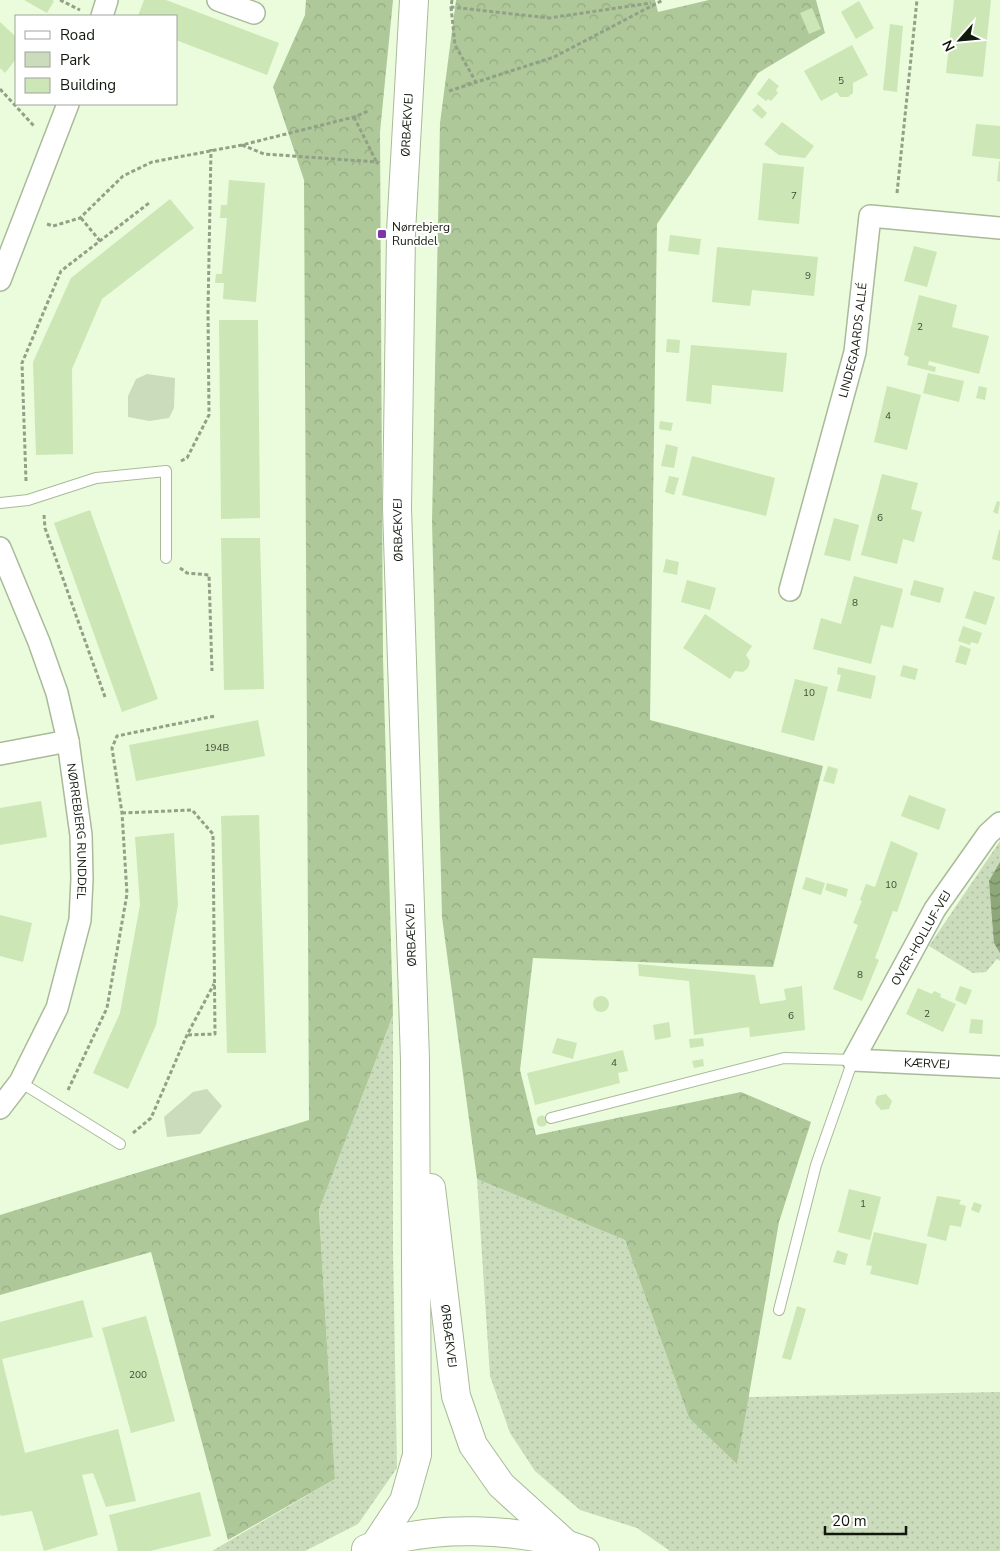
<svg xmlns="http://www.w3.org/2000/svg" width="1000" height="1551" viewBox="0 0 1000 1551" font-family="'Nunito Sans',sans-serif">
<defs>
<pattern id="grass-dots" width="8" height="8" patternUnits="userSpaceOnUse" patternTransform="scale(1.25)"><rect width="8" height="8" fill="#cbdcbd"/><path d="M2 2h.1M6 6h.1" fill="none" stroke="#adbca1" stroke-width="1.8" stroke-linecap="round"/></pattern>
<pattern id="forest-crowns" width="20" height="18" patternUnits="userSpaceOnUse" patternTransform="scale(1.25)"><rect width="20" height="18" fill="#aec899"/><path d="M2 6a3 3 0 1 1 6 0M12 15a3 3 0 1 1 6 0" fill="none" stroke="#95ab83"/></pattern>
<pattern id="water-waves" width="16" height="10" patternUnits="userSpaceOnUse" patternTransform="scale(1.25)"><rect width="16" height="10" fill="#8ea779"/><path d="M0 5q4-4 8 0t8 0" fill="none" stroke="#738762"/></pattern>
</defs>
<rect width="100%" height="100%" fill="#eafcdb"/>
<path fill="url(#grass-dots)" d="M1000 841V961L997 959 986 972 973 973 929 946Z
M393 1015V1250L397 1468 358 1524 305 1551H212L335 1479 319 1210Z
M477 1179 625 1240 689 1418 737 1463 748 1397 1000 1392V1551H670L637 1528 580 1510 535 1471 510 1433 490 1376Z"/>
<path fill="url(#forest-crowns)" d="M306 0H393L380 132 383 658 393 1015 319 1210 335 1479 228 1540 151 1252 0 1295V1215L309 1120 304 180 273 87 305 15Z
M456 0H655L658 12 709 0H816L825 33 758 73 657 224 650 720 823 766 773 967 533 958 520 1070 536 1135 741 1092 811 1122 779 1222 737 1464 689 1418 625 1240 477 1179 442 917 432 522 440 123Z"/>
<path fill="#cbdcbd" d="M147 374 175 378 174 408 169 418 149 421 128 417V396L136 379Z
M207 1089 222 1106 200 1134 167 1137 164 1117 193 1092Z"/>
<path fill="url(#water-waves)" d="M1000 862V953L994 943 989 881Z"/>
<path fill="#cce6b6" d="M24 0H52L54 1 47 13Z
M144 0H166L279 43 267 75 176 40V16H138Z
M954 0H991L983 77 946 73Z
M859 1 874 28 856 39 841 12Z
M812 8 821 29 809 34 800 13Z
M0 22 16 37V59L5 73 0 68Z
M890 24 903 26 897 92 883 90Z
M852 45 868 75 853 83V93L848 97H840L837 92 821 101 804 71Z
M769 78 779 86 776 90 778 93 771 101 768 99 766 101 757 94Z
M758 104 767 113 762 119 752 110Z
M782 122 814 146 805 158 779 155 764 144Z
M976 124 1000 126V159L972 156Z
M999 161H1000V182L997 181Z
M763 163 804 167 799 224 758 220Z
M229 180 265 183 256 302 223 299 224 283H215L216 274H222L227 218H220L221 205H227Z
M170 199 194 228 102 299 72 369 73 454 36 455 33 362 71 278Z
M670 235 701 239 699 255 668 251Z
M914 246 937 252 927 287 904 281Z
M717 247 818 257 814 296 752 290 750 306 712 302Z
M919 295 957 305 952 327 989 336 979 374 929 361 928 365 936 367 935 372 907 365 909 357 904 355Z
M219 320H258L260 518 221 519Z
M667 339 680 340 679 353 666 352Z
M691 345 787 353 783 392 712 385 711 404 686 401Z
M928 373 964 381 959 402 923 393Z
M887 386 921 395 907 450 874 442Z
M979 386 987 388 985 400 976 398Z
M660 421 673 423 671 431 659 429Z
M666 444 678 447 674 468 661 466Z
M692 456 775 478 766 516 682 495Z
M882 474 918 483 911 509 922 512 914 542 903 539 897 564 861 555Z
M669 476 679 478 674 495 665 492Z
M997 501 1000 502 998 514 993 512Z
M90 510 158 699 122 712 54 523Z
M834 518 859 525 850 561 824 555Z
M999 530H1000V561L992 559Z
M221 538H260L264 689 224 690Z
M666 559 679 562 677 575 663 572Z
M854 576 903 589 893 628 881 625 871 664 813 649 821 618 841 624Z
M687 580 716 588 710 610 681 602Z
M914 580 944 588 940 603 910 595Z
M974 591 995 597 986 625 965 618Z
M705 614 752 646 746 655 750 661 748 668 743 672 735 671 730 679 683 648Z
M963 626 982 633 978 644 971 642 970 645 958 641Z
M960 645 971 649 966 665 955 662Z
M903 665 918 669 915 680 900 676Z
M838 667 876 676 871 699 837 691 841 675 837 674Z
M795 679 828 687 814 741 781 732Z
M258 720 265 756 136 781 129 745Z
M828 766 838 769 834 784 823 781Z
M909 795 946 809 939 830 901 816Z
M41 801 47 837 0 845V808Z
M259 815 266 1053H227L221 816Z
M174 833 178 905 156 1025 128 1089 93 1073 120 1013 140 905 135 837Z
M891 841 918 853 897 912 893 911 875 958 879 960 862 1001 833 989 858 925 853 923 862 901 860 900 866 884 875 887Z
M806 877 825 883 821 895 802 889Z
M827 883 848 889 846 897 825 890Z
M0 915 32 923 23 962 0 956Z
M638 964 755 975 760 1004 786 1000 784 989 802 986 805 1030 750 1037 749 1027 694 1035 689 981 639 976Z
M960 986 972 990 966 1005 955 1000Z
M918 988 932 994 934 991 941 994 940 997 956 1004 943 1032 906 1014Z
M593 1004a8 8 0 1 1 16 0a8 8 0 1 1-16 0Z
M971 1019 983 1020 982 1034 969 1033Z
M669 1022 671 1037 655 1040 653 1025Z
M557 1038 577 1043 573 1059 552 1053Z
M703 1038 704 1046 690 1048 689 1039Z
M623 1050 628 1071 618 1073 620 1083 535 1105 527 1073Z
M703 1059 704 1066 694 1068 692 1061Z
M886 1094 892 1101 889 1109 881 1110 875 1103 877 1096Z
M536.5 1121a5.5 5.5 0 1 1 11 0a5.5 5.5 0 1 1-11 0Z
M849 1189 881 1197 870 1240 838 1232Z
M937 1196 961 1200 959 1204 966 1206 961 1227 950 1225 946 1241 927 1236Z
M974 1202 982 1205 979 1213 971 1210Z
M874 1232 927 1244 918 1285 870 1274 872 1266 866 1265Z
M837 1250 848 1254 845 1265 833 1262Z
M83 1300 93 1337 2 1359 25 1453 118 1429 136 1501 106 1507 93 1473 82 1475 98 1535 44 1551 32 1511 1 1516 0 1514V1322Z
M797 1306 806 1309 791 1360 782 1358Z
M146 1316 175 1421 131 1433 102 1328Z
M200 1492 211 1536 150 1551H118L109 1515Z"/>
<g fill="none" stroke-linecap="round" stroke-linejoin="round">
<defs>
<path id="lane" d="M0 503 28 500 96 478 166 471V558
M20 1082 120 1144
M551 1118 784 1058 853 1060 816 1165 779 1310"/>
<g id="street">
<path d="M218 0 254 13"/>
<path d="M102 16 107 0"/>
<path d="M0 280 68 104"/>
<path id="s1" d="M0 548 39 642 57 693 68 741 81 835 82 879 80 920 57 1008 20 1082 0 1108"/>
<path id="s2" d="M790 590 855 352 870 216 1000 228"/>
<path d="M0 754 68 741"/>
<path id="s3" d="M1000 823 988 834 935 909 853 1060 1000 1067"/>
</g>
<g id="secondary">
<path id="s4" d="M431 1188 456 1396 473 1445 501 1485 565 1543"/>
<path id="s5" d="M375 1545 404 1501 417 1455 415 1060 397 508 401 232 414 0"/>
<path d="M366 1549C427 1523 524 1527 585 1551"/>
</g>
</defs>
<use href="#lane" stroke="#a9ba9a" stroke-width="12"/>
<use href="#street" stroke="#a9ba9a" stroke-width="24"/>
<use href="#secondary" stroke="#a9ba9a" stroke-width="30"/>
<path stroke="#92a087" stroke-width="3" stroke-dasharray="4 2.5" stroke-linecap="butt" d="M60 0 80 10
M452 0 451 7 549 18 651 3
M451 7 455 45 477 84
M0 89 34 126
M449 91 554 57 663 0
M354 117 376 161
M242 145 264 154 377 162V164
M897 193 917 0
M81 218 100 241
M47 224 53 226 80 218 123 176 152 162 242 145 354 117 368 111
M181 461 187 458 209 415 208 311 211 149
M26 481 22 363 61 271 149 203
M44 515 45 528 105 697
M180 568 187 573 209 575 212 671
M122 813 192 810 213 834 215 1034 187 1035
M68 1090 107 1008 127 894 122 813 112 748 117 736 215 716
M133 1133 151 1118 187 1035 214 984"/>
<use href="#lane" stroke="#fff" stroke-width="10"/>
<use href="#street" stroke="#fff" stroke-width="21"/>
<use href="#secondary" stroke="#fff" stroke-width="28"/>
</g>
<rect fill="#7f35a7" stroke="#fff" stroke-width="2" x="377" y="229" width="10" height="10" rx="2.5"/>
<g text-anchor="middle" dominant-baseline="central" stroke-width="4" stroke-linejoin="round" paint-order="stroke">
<g font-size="10" fill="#404c36">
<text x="841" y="81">5</text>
<text x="794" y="196">7</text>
<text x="808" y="276">9</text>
<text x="920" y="327">2</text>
<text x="888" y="416">4</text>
<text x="880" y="518">6</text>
<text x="855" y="603">8</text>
<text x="809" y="693">10</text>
<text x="217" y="748">194B</text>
<text x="891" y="885">10</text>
<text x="860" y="975">8</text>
<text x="927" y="1014">2</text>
<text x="791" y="1016">6</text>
<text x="614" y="1063">4</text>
<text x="863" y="1204">1</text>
<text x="138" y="1375">200</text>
</g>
<g font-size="12" fill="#11180c" stroke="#fff">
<text stroke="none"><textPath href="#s5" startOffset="1431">ØRBÆKVEJ</textPath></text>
<text stroke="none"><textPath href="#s2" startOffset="258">LINDEGAARDS ALLÉ</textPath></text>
<text transform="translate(398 530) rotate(-91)">ØRBÆKVEJ</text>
<text stroke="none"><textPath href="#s1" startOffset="296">NØRREBJERG RUNDDEL</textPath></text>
<text transform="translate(411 935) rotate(-92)">ØRBÆKVEJ</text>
<text transform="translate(921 938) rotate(-60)">OVER-HOLLUF-VEJ</text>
<text stroke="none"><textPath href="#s3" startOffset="354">KÆRVEJ</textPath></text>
<text stroke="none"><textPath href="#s4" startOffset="149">ØRBÆKVEJ</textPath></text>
</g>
<g font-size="12" fill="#11180c" stroke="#fff" text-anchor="start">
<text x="392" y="227">Nørrebjerg<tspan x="392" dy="14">Runddel</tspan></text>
</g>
</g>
<rect x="15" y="15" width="162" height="90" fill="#ffffff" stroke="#a0a39e"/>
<rect x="25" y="31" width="25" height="8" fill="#ffffff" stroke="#a0a39e"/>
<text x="60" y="40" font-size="15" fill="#11180c">Road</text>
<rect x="25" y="52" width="25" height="15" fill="#cbdcbd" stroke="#a0a39e"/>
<text x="60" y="65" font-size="15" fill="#11180c">Park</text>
<rect x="25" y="78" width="25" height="15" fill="#cce6b6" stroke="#a0a39e"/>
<text x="60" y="90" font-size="15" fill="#11180c">Building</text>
<g transform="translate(960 40) rotate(243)" stroke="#ffffff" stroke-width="4" paint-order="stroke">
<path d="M0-4L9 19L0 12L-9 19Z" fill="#11180c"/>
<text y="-8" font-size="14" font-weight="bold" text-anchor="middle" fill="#11180c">N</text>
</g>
<path d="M825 1526v8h81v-8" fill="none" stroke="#11180c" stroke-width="2.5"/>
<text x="832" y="1526" font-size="15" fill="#11180c" stroke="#ffffff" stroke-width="4" paint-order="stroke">20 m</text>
</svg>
